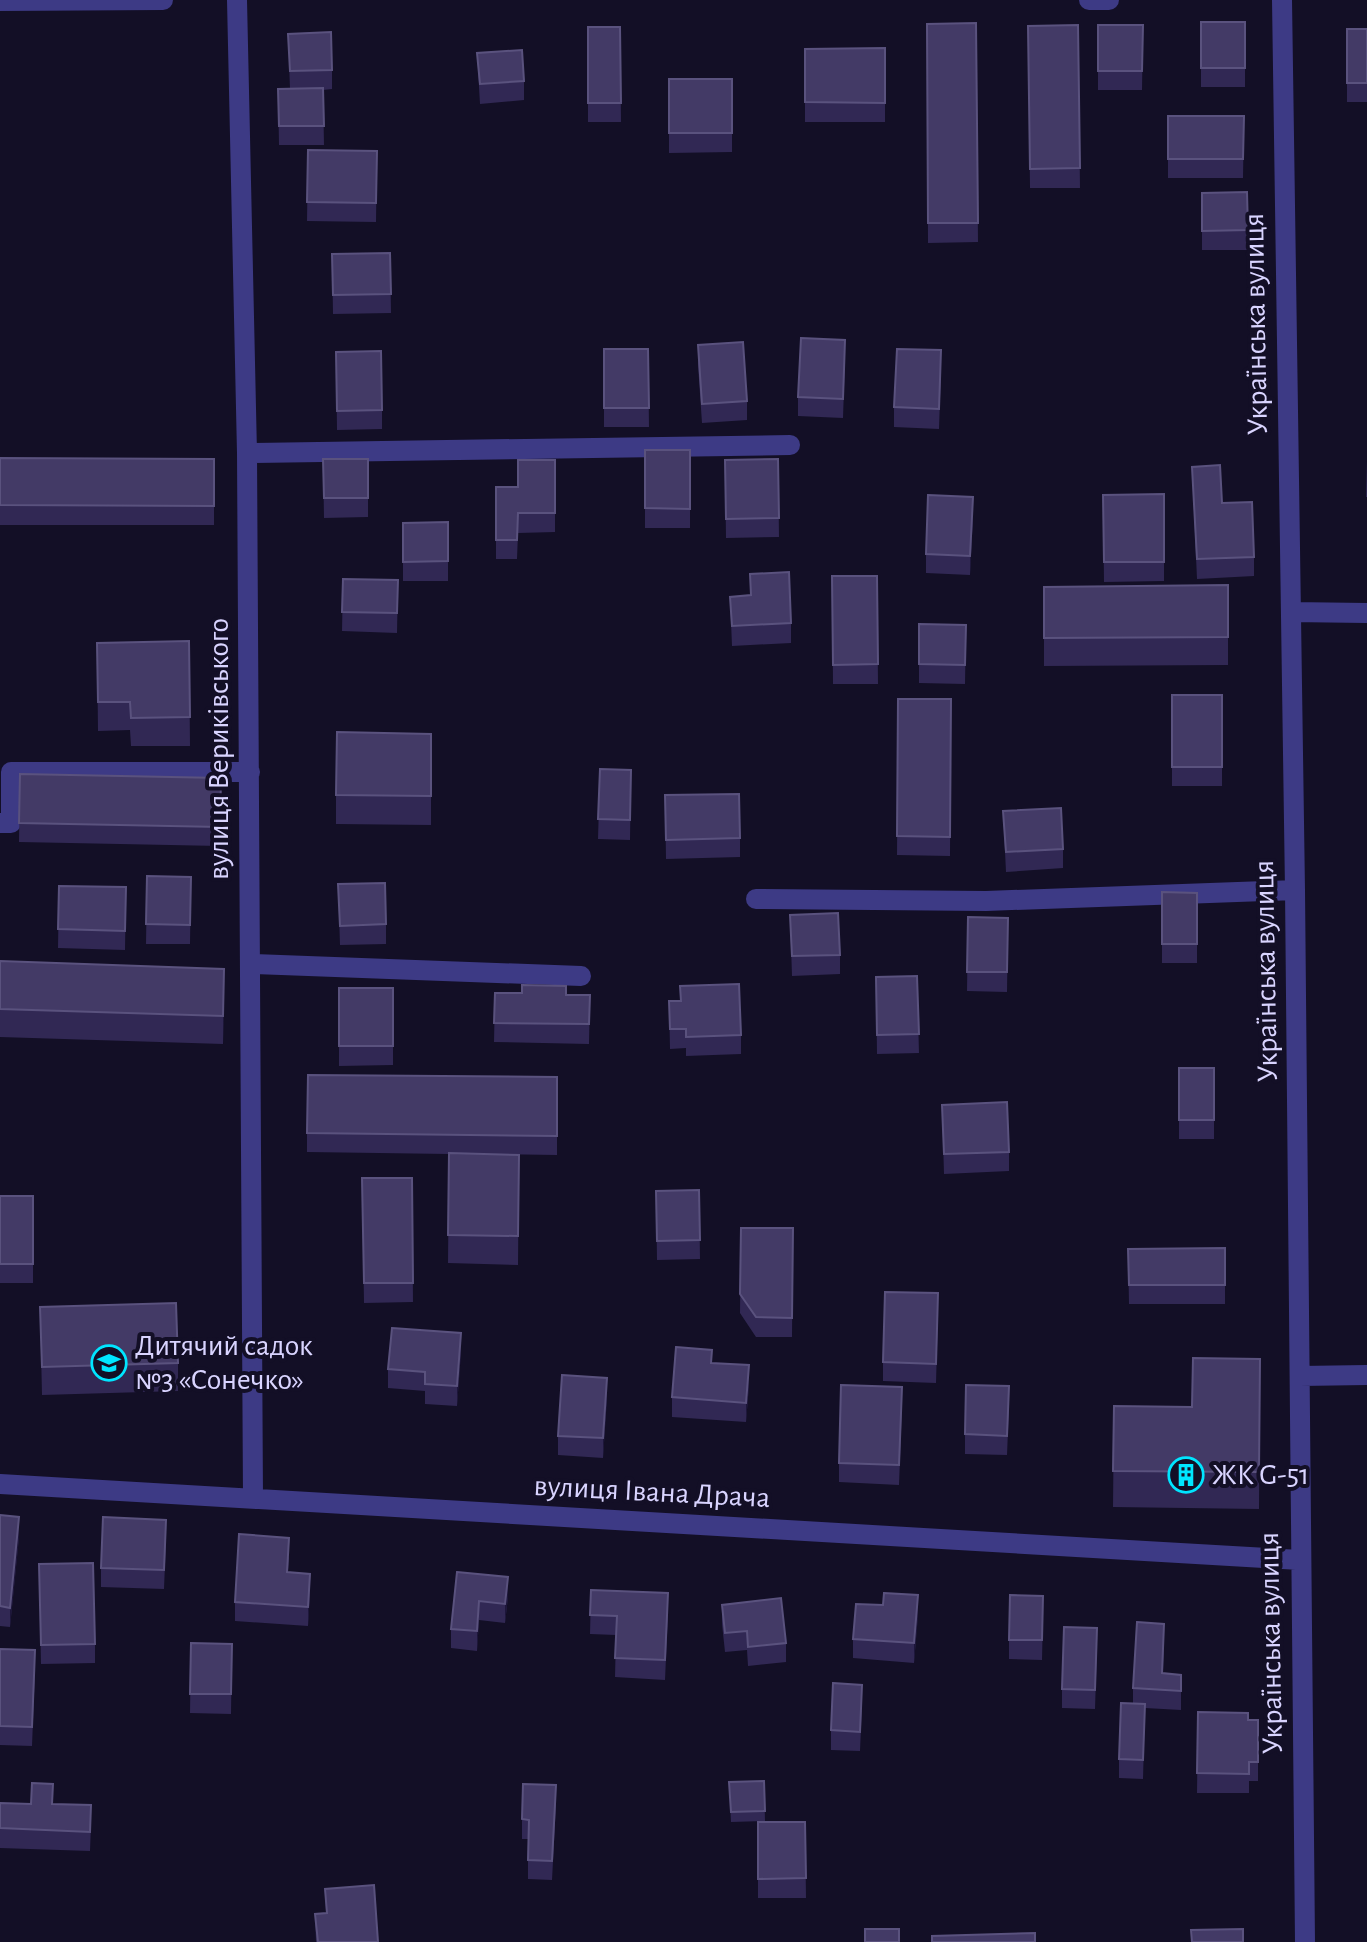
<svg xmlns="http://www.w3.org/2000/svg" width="1367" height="1942" viewBox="0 0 1367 1942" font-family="'Alegreya Sans',sans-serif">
<rect width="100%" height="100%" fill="#130f26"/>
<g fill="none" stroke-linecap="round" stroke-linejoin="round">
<path stroke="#3d3a85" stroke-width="20" d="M237 0 247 453 253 1499
M1089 0H1109
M1282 0 1295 890 1305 1942
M0 1 163 0
M247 453 790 445
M1291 612 1367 613
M0 823H11V772H250
M756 899 986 901 1295 890
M251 964 581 976
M1300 1376 1367 1375
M0 1484 1300 1560"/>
</g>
<path fill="#312854" d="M1201 22H1245V87H1201Z
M976 23 978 242 928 243 927 24Z
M1078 25 1080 188H1030L1028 26Z
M1098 25H1143L1142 90H1098Z
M588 27H620L621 122H588Z
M1347 29H1367V102H1347Z
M288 34 332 70V89L323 90 324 145H279L278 89H290Z
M885 48V122H805V49Z
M477 53 524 81V100L480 104Z
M669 79H732V152L669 153Z
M1168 116H1244L1243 178H1168Z
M308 150 377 151 376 222 307 221Z
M1247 192 1248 250H1202V193Z
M390 253 391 313 333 314 332 254Z
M698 345 747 401V420L702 423 698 365Z
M604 349H648L649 427H604Z
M336 352 382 410V429L337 430Z
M845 359 843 418 798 416V397Z
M941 370 939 429 894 427V407Z
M645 450H690V528H645Z
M0 458 214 459V525H0Z
M323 459H368V517L324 518Z
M778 459 779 537 726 538 725 460Z
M555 460V532L518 533 517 559H496V487H518Z
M1367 461V497H1366Z
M1192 467 1222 503 1254 557V576L1197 579Z
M1164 494V581L1104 582 1103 495Z
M973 516 970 575 926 573V554Z
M448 522V581H403V523Z
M750 574 791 623V643L732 646 730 597 750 596Z
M832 576H877L878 684H833Z
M343 579 398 580 397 633 342 631Z
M1228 585V665L1044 666V587Z
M919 624 966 625 965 684 919 683Z
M189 641 190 746H131L130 730 98 731 97 643Z
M1172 695H1222V786H1172Z
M898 699H951L950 856 897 855Z
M431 734V825L336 824V795Z
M600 769 631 770 630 840 598 839Z
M20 774 221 778 220 846 19 842Z
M665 795 740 838V857L666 859Z
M1003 811 1063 849V868L1006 872Z
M147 876 191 877 190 944H146Z
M338 884 386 924V944L340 945Z
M59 886 126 887 125 950 58 948Z
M1162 892 1197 893V963H1162Z
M790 915 840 955V974L792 976Z
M968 917 1008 918 1007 992 967 991Z
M0 961 224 997 223 1044 0 1037Z
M917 976 919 1053 877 1054 876 977Z
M339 988H393V1065L339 1066Z
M495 993 590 995 589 1044 494 1042Z
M669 1001 741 1035V1054L686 1056V1048L670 1049Z
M1179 1068H1214V1139H1179Z
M557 1077V1155L500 1154 519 1155 518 1265 448 1263 449 1154 307 1152V1133Z
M942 1105 1009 1152V1171L944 1174Z
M362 1178H412L413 1302 364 1303Z
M699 1190 700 1259 657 1260 656 1191Z
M0 1196H33V1283H0Z
M741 1228H793L792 1337H756L740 1313Z
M1225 1248V1304H1129L1128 1249Z
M40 1307 178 1363V1391L42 1395Z
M938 1313 936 1383 883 1381V1362Z
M461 1352 457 1406 425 1404V1391L388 1388V1369Z
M1260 1359 1259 1509 1113 1507 1114 1406 1192 1407Z
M712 1363 749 1385 746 1422 672 1417V1397Z
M607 1398 603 1458 558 1455V1436Z
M902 1406 899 1485 839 1482V1463Z
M1009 1406 1007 1455 965 1454V1434Z
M0 1515 19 1537 10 1627 0 1626Z
M166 1539 164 1589 101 1587V1568Z
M289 1557 288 1572 310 1593 308 1626 235 1621V1602Z
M39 1564 95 1644V1663L41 1664Z
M457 1572 508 1597 505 1623 479 1620 477 1651 451 1648V1629Z
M591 1590 668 1613 665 1680 615 1677 616 1635 590 1634Z
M722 1605 786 1643V1662L748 1666 747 1650 725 1652 722 1624Z
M918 1615 914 1663 853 1658V1639Z
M1043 1615 1042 1660 1009 1659V1640Z
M191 1643 232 1644 231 1714 190 1713Z
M1164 1643 1163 1673 1181 1675V1710L1145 1708 1143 1779 1119 1778V1759L1133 1704V1688Z
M1097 1647 1095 1709 1062 1708V1689Z
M0 1649 35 1670 32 1746 0 1745Z
M862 1704 860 1751 831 1750V1730Z
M1198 1712 1248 1720H1258V1781H1249V1793H1197Z
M764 1781 765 1821 731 1822 729 1782Z
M0 1803 53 1804 91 1824 90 1851 0 1848Z
M556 1804 552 1880 528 1879V1839H522V1819Z
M758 1822H805L806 1898H758Z
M325 1889 378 1942H316L315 1914 326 1913Z"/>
<path fill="#1d163a" d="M973 497V516L970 575V556Z
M224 969V997L223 1044V1016Z
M461 1333V1352L457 1406V1386Z
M749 1365V1385L746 1422V1403Z
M607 1378V1398L603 1458V1438Z
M19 1517V1537L10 1627V1608Z
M310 1574V1593L308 1626V1607Z
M508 1577V1597L505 1623V1604Z
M918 1595V1615L914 1663V1643Z
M479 1601V1620L477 1651V1631Z"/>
<path fill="#433a66" stroke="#5a527e" stroke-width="2" d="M1201 22H1245V68H1201Z
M976 23 978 223H928L927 24Z
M1078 25 1080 168 1030 169 1028 26Z
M1098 25H1143L1142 71H1098Z
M588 27H620L621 103H588Z
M1347 29H1367V83H1347Z
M331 32 332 70 290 71 288 34Z
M885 48V103L805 102V49Z
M522 50 524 81 480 84 477 53Z
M669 79H732V133H669Z
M323 88 324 126H279L278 89Z
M1168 116H1244L1243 159H1168Z
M308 150 377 151 376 203 307 202Z
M1247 192 1248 230 1202 231V193Z
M390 253 391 294 333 295 332 254Z
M801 338 845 340 843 399 798 397Z
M743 342 747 401 702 404 698 345Z
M604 349H648L649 408H604Z
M897 349 941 350 939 409 894 407Z
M381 351 382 410 337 411 336 352Z
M645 450H690V509L645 508Z
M0 458 214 459V506L0 505Z
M323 459H368V498H324Z
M778 459 779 518 726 519 725 460Z
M518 460H555V513H518L517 540H496V487H518Z
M1220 465 1222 503 1252 502 1254 557 1197 559 1192 467Z
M1164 494V562H1104L1103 495Z
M928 495 973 497 970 556 926 554Z
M448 522V561L403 562V523Z
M789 572 791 623 732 626 730 597 751 595 750 574Z
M832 576H877L878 664 833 665Z
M343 579 398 580 397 613 342 612Z
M1228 585V637L1044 638V587Z
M919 624 966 625 965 665 919 664Z
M189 641 190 717 131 718 130 702H98L97 643Z
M1172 695H1222V767H1172Z
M898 699H951L950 837 897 836Z
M337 732 431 734V796L336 795Z
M600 769 631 770 630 820 598 819Z
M20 774 221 778 220 827 19 823Z
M739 794 740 838 666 840 665 795Z
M1061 808 1063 849 1006 852 1003 811Z
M147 876 191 877 190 925 146 924Z
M385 883 386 924 340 926 338 884Z
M59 886 126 887 125 931 58 929Z
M1162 892 1197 893V944H1162Z
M838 913 840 955 792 956 790 915Z
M968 917 1008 918 1007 972H967Z
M0 961 224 969 223 1016 0 1009Z
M917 976 919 1034 877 1035 876 977Z
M739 984 741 1035 686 1037V1029H670L669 1001H681L680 986Z
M522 985 566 986V995H590L589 1024 494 1023 495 993H522Z
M339 988H393V1046H339Z
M1179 1068H1214V1120H1179Z
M308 1075 557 1077V1136L307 1133Z
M1007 1102 1009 1152 944 1154 942 1105Z
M449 1153 519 1155 518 1236 448 1235Z
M362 1178H412L413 1283H364Z
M699 1190 700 1240 657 1241 656 1191Z
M0 1196H33V1264H0Z
M741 1228H793L792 1318 756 1317 740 1294Z
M1225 1248V1285H1129L1128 1249Z
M885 1292 938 1293 936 1364 883 1362Z
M176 1303 178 1363 42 1367 40 1307Z
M392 1328 461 1333 457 1386 425 1384V1372L388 1369Z
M676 1347 712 1350 711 1363 749 1365 746 1403 672 1397Z
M1193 1358 1260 1359 1259 1472 1113 1471 1114 1406 1192 1407Z
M562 1375 607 1378 603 1438 558 1436Z
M841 1385 902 1387 899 1465 839 1463Z
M966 1385 1009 1386 1007 1436 965 1434Z
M0 1515 19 1517 10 1608 0 1606Z
M103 1517 166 1520 164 1570 101 1568Z
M239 1534 289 1538 287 1572 310 1574 308 1607 235 1602Z
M93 1563 95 1644 41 1645 39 1564Z
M457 1572 508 1577 505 1604 479 1601 477 1631 451 1629Z
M591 1590 668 1593 665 1660 615 1658 617 1616 590 1615Z
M884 1593 918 1595 914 1643 853 1639 856 1604 883 1605Z
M1010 1595 1043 1596 1042 1640H1009Z
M781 1598 786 1643 748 1647 747 1631 725 1633 722 1605Z
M1137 1622 1164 1624 1162 1673 1181 1675V1691L1133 1688Z
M1064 1627 1097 1628 1095 1690 1062 1689Z
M191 1643 232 1644 231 1694H190Z
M0 1649 35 1650 32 1727 0 1726Z
M833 1683 862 1685 860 1732 831 1730Z
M1121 1703 1145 1704 1143 1760 1119 1759Z
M1198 1712 1248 1713V1720H1258V1762H1249V1774L1197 1773Z
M764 1781 765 1811 731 1812 729 1782Z
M32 1783 53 1784 52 1804 91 1805 90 1832 0 1828V1803L31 1804Z
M523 1784 556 1785 552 1861 528 1860 529 1820 522 1819Z
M758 1822H805L806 1878 758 1879Z
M374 1885 378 1942H318L315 1914 327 1913 325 1889Z
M865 1929H899V1942H865Z
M1243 1929V1942H1192L1191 1930Z
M1035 1933V1942H932V1936Z"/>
<defs>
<symbol id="school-ring" viewBox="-11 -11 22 22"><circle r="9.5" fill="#130f26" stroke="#00e5ff" stroke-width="1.5"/><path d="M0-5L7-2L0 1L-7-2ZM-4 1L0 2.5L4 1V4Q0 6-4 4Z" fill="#00e5ff"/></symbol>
<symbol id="building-ring" viewBox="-11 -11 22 22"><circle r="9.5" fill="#130f26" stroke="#00e5ff" stroke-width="1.5"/><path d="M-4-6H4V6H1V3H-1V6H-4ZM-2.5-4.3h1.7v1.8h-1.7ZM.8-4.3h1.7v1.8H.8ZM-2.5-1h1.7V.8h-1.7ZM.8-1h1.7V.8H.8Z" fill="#00e5ff"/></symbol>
</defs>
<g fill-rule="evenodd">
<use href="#school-ring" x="89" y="1343" width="40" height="40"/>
<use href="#building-ring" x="1166" y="1455" width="40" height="40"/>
</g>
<g text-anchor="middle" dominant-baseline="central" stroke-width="8" stroke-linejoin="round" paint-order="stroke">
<g font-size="30" fill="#d9d4ff" stroke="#130f26">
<text transform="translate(1256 324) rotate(-91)">Українська вулиця</text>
<text transform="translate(219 749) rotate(-90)">вулиця Вериківського</text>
<text transform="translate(1266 971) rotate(-91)">Українська вулиця</text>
<text transform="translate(652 1492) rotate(3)">вулиця Івана Драча</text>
<text transform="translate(1271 1643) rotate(-91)">Українська вулиця</text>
</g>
<g font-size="30" fill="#d9d4ff" stroke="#130f26" text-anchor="start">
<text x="135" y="1346">Дитячий садок<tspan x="135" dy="34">№3 «Сонечко»</tspan></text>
<text x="1212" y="1475">ЖК G-51</text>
</g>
</g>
</svg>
